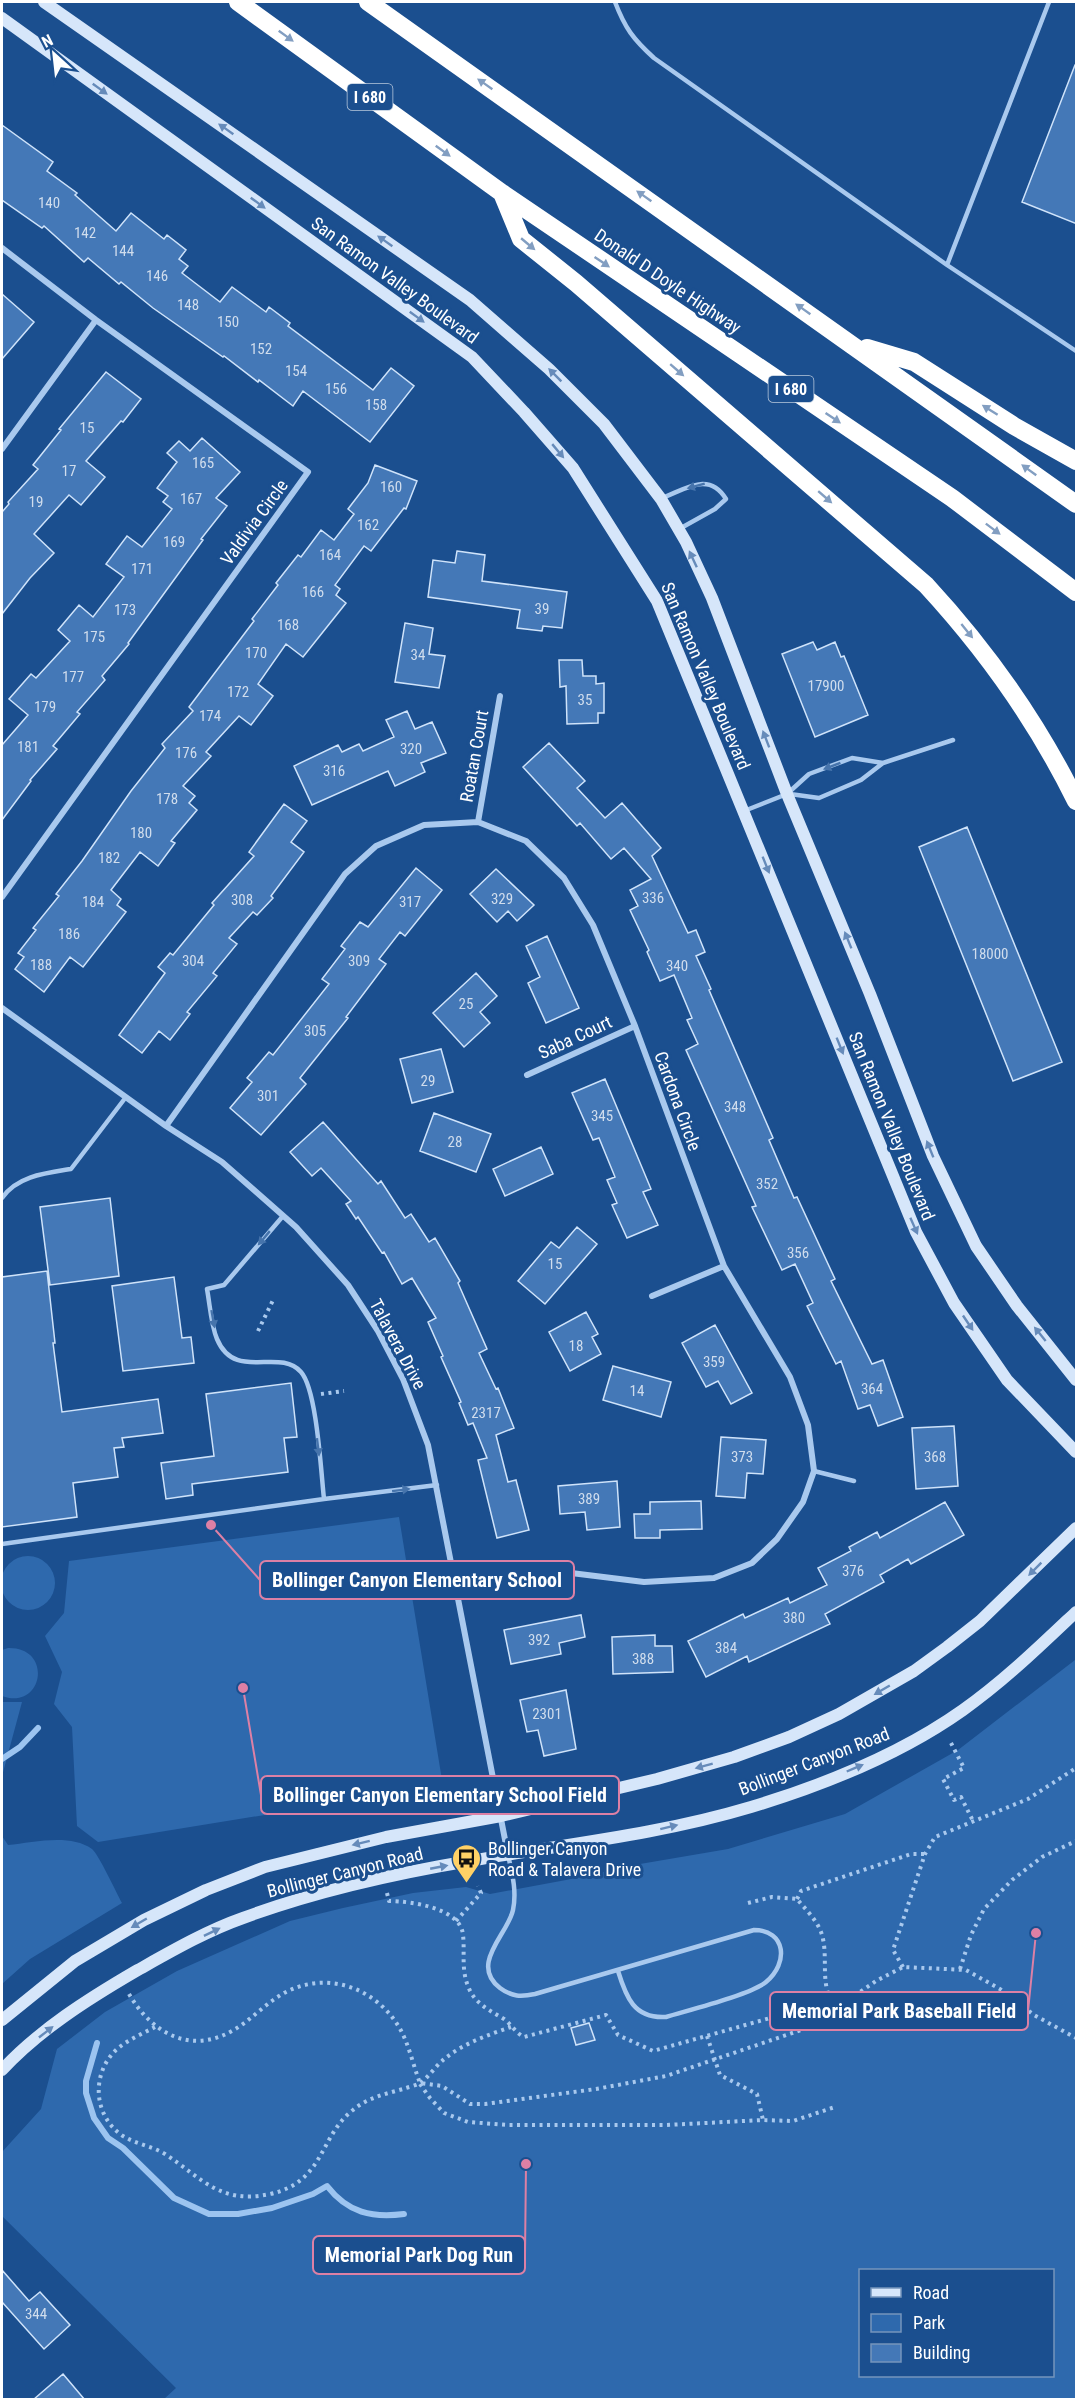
<svg xmlns="http://www.w3.org/2000/svg" width="1078" height="2401" viewBox="0 0 1078 2401" font-family="'Roboto Condensed',sans-serif">
<rect width="100%" height="100%" fill="#1b4f8f"/>
<path fill="#2e69ad" fill-rule="evenodd" d="M399 1517 443 1786 98 1842 77 1826 72 1727 54 1704 62 1672 45 1636 64 1613 69 1561Z
M1 1583a27 27 0 1 1 54 0a27 27 0 1 1-54 0Z
M8 1648C54 1647 43 1711 2 1696V1650Z
M1075 1660 1076 2399H164L176 2388 2 2216V2152L41 2109 57 2049 105 2012 177 1971 290 1921 343 1908 413 1893 466 1887 490 1894 566 1880 640 1864 728 1849 845 1814 958 1750ZM860 2270H1052V2376H860Z
M2 1702H22L2 1776Z
M2 1836 8 1845C33 1843 69 1833 92 1849 99 1855 116 1892 122 1903L30 1959 2 1984Z"/>
<g fill="none" stroke-linecap="round" stroke-linejoin="round">
<path stroke="#9cc4f0" stroke-width="6" d="M2 1759 20 1747 38 1728
M97 2043 86 2081V2093L94 2118 108 2138 123 2148 174 2198 209 2214H238L272 2208 313 2194 327 2186C348 2213 372 2218 404 2214"/>
</g>
<path fill="#4478b7" stroke="#cfe3fa" stroke-width="1.5" d="M1075 65H1077V224L1022 202Z
M2 125 53 162 47 171 77 193 75 195 116 231 131 213 164 239 167 235 186 250 179 259 188 266 182 273 220 302 232 287 266 312 269 307 290 323 288 326 373 390 391 368 414 386 370 442 303 391 293 406 259 380 258 382 224 356 223 357 153 308 121 282 119 284 88 258 84 262 44 226 42 228 2 200Z
M2 294 34 322 2 359Z
M106 372 141 399 123 422 121 421 86 461 105 477 81 505 69 495 34 534 54 553 30 578 2 614V512L9 504 8 502 38 469 33 465 61 430 59 429Z
M202 438 240 472 216 498 227 506 201 539 203 540 128 643 129 644 102 676 105 680 77 712 80 714 53 746 57 749 30 780 31 781 2 820V745L28 715 9 699 31 674 36 678 70 641 58 630 79 605 93 617 124 577 106 564 127 536 142 547 172 509 163 502 168 496 157 488 177 462 167 453 179 441 190 451Z
M375 465 417 481 406 509 404 508 371 551 364 546 335 585 340 589 336 595 346 603 303 657 286 644 258 684 273 696 251 725 239 716 206 752 211 756 183 786 195 796 189 803 197 810 171 841 175 843 158 866 140 852 111 890 121 899 117 905 126 912 83 967 70 957 44 992 15 969 24 957 18 953 36 930 33 928 59 896 56 894 82 861 131 791 165 748 162 744 193 711 189 707 254 621 252 619 278 585 276 583 298 555 301 557 321 530 334 540 354 514 348 509 368 483Z
M457 551 485 555 482 581 567 592 562 628 543 626 542 631 517 628 520 610 428 597 433 560 455 563Z
M405 623 433 628 429 654 445 656 439 688 395 682Z
M813 642 817 650 835 642 841 657 844 656 868 715 815 737 782 654Z
M559 660H582L583 676H596V684L604 683V713H598V723L567 724 566 686 560 687Z
M407 711 415 729 432 722 446 753 421 763 425 772 395 786 388 771 312 805 294 766 338 745 342 752 359 744 363 751 394 737 386 720Z
M549 743 585 781 577 788 605 818 622 803 661 848 652 856 688 933 696 930 705 952 696 956 711 989 709 990 773 1138 769 1140 794 1198 797 1197 835 1279 831 1281 872 1364 883 1360 903 1417 878 1426 870 1405 858 1409 841 1361 836 1364 807 1306 813 1303 795 1264 782 1270 752 1207 756 1206 686 1050 698 1044 687 1020 692 1018 674 975 660 981 647 952 649 950 630 910 638 906 630 890 651 879 624 848 611 859 580 823 577 826 523 767Z
M284 804 307 821 291 842 304 852 271 896 273 898 257 915 253 912 229 938 237 944 213 973 217 976 187 1012 190 1014 170 1040 159 1031 142 1053 119 1035 165 973 158 967 170 953 173 955 214 905 212 903 254 856 249 852Z
M967 827 1062 1062 1013 1081 919 847Z
M416 868 442 890 405 936 400 932 379 959 386 964 346 1017 348 1018 300 1078 306 1084 261 1135 230 1108 252 1082 247 1078 269 1052 273 1055 329 984 322 979 345 949 341 946 360 922 368 927Z
M496 869 534 905 517 921 508 911 497 922 470 894Z
M547 936 579 1008 546 1023 528 983 540 977 526 946Z
M476 973 497 996 480 1012 490 1023 464 1047 433 1013Z
M441 1049 453 1092 412 1103 400 1059Z
M605 1079 651 1189 643 1192 658 1225 627 1238 612 1205 617 1203 607 1180 615 1177 599 1138 593 1140 572 1093Z
M434 1113 491 1134 476 1172 420 1151Z
M323 1122 378 1184 381 1181 405 1218 411 1214 429 1242 435 1238 460 1281 458 1283 487 1349 479 1353 496 1389 498 1388 514 1428 496 1435 508 1482 516 1480 529 1530 497 1538 478 1460 487 1458 473 1423 468 1425 459 1403 461 1402 441 1357 443 1356 428 1322 436 1318 412 1278 402 1284 384 1252 382 1253 358 1217 356 1219 346 1204 351 1201 321 1168 312 1176 290 1152Z
M541 1147 553 1174 505 1196 493 1169Z
M110 1198 119 1276 50 1285 40 1207Z
M577 1227 597 1244 545 1304 518 1281 551 1242 559 1248Z
M47 1271 55 1343H53L62 1412 158 1399 163 1433 122 1438 124 1447 114 1448 118 1477 73 1483 77 1517 2 1527V1277Z
M174 1277 182 1338 191 1337 194 1363 123 1371 112 1286Z
M586 1312 598 1334 592 1337 601 1354 570 1371 549 1332Z
M715 1325 752 1393 731 1404 718 1381 706 1387 682 1343Z
M613 1366 671 1382 661 1417 603 1400Z
M291 1383 297 1437 284 1438 288 1472 192 1484 193 1495 166 1499 161 1463 214 1456 206 1394Z
M954 1426 958 1486 916 1489 912 1428Z
M721 1437 766 1440 763 1474 747 1473 745 1498 716 1496Z
M617 1481 620 1527 587 1530 585 1512 560 1514 558 1486Z
M701 1501 702 1529 660 1530V1538H635L634 1514H650V1502Z
M945 1502 964 1535 911 1564 908 1559 880 1575 884 1582 825 1614 830 1624 749 1662 747 1656 706 1677 688 1641 743 1614 745 1618 788 1598 790 1603 827 1585 818 1568 851 1551 849 1547 877 1532 880 1538Z
M581 1615 585 1637 559 1643 561 1654 511 1664 504 1630Z
M655 1635V1646H672L673 1672 613 1674 612 1637Z
M566 1690 576 1749 544 1756 538 1730 527 1732 520 1700Z
M589 2023 595 2040 576 2045 571 2028Z
M2 2270 29 2301 40 2292 70 2325 44 2349 2 2302Z
M63 2374 85 2400H33Z"/>
<g fill="none" stroke-linecap="round" stroke-linejoin="round">
<path stroke="#a9c9ee" stroke-width="4" stroke-dasharray="3 4.5" stroke-linecap="butt" d="M258 1331 274 1298
M321 1394 344 1391
M951 1743 964 1768 943 1779 954 1800 961 1797 973 1821
M387 1893 389 1901C410 1901 461 1908 463 1935 465 1952 461 1969 468 1986 474 2003 489 2010 504 2019 511 2024 516 2033 524 2037L606 2015 618 2035 653 2051 788 2013 804 2005
M797 1899 801 1891 911 1854H925
M748 1903 772 1897 797 1899C807 1911 820 1923 823 1939 828 1962 819 1990 837 2008
M456 1921 481 1893 478 1886
M903 1967 893 1950 925 1854 935 1837 1028 1799 1076 1768
M960 1969 971 1935 984 1909 1012 1880 1042 1857 1076 1841
M129 1994C151 2032 189 2055 232 2031 252 2020 267 2001 288 1991 330 1971 376 1989 399 2027 409 2044 413 2065 420 2083L442 2086 470 2104H485L596 2089 666 2076 807 2028 876 1981 903 1967 966 1970 1000 1989 1034 2015 1076 2038
M792 1998 804 2005 828 1999
M155 2027C142 2034 127 2040 116 2050 91 2074 93 2116 123 2136 136 2144 152 2146 165 2154 202 2178 220 2205 270 2194 325 2182 319 2136 353 2110 367 2098 385 2094 403 2089 408 2087 415 2086 420 2083 428 2078 435 2067 442 2061 461 2044 488 2035 511 2027
M707 2036 720 2075 757 2094 763 2120
M420 2084 430 2098 444 2113 468 2122 508 2125H667L763 2120 793 2121 835 2107"/>
<path stroke="#a9c9ee" stroke-width="4.5" d="M615 2C625 28 633 39 654 58L947 265 1076 351
M947 265 1049 2
M662 498C686 489 709 471 726 499L715 509 681 528
M790 794 819 798 861 780 883 763 953 740
M744 811 787 794 809 774 852 758 883 763
M2 1198C17 1176 46 1173 71 1169L126 1097
M283 1216 224 1285 207 1289C210 1305 211 1325 217 1339 235 1382 279 1347 301 1372 317 1390 321 1473 324 1499
M814 1471 854 1481
M2 1544 324 1499 437 1485
M508 1855C512 1873 517 1891 513 1910 508 1934 469 1964 500 1988 512 1997 521 1997 535 1994L754 1930C786 1930 789 1963 766 1982 750 1995 689 2010 666 2017 634 2019 626 1997 618 1971"/>
<path stroke="#a9c9ee" stroke-width="6" d="M2 248 96 320 308 472 2 897
M2 449 96 320
M478 822 500 696
M2 1008 166 1126 222 1162 296 1227 348 1285 378 1331 403 1379 428 1445 508 1855
M527 1075 635 1026
M166 1126 345 874 376 846 424 825 478 822 526 841 564 878 593 925 635 1026 724 1266 790 1377 808 1425 814 1471 803 1502 777 1539 752 1563 714 1578 644 1582 563 1572 456 1584
M652 1296 724 1266"/>
<path stroke="#d6e6fa" stroke-width="12" d="M44 2 470 300 549 369 604 424 661 499 686 542 712 598 787 794 870 994 933 1156 976 1246 1017 1306 1076 1380
M2 18 472 357 524 412 573 468 657 601 916 1232 954 1303 1007 1380 1076 1452
M2 2020 75 1961 144 1920 206 1890 265 1867 386 1837 501 1816 657 1779 734 1757 789 1737 839 1714 914 1671 947 1647 980 1621 1076 1528
M2 2070C39 2030 88 1999 136 1971 170 1952 206 1931 243 1918 318 1890 397 1873 475 1860 568 1844 661 1834 751 1807 824 1785 901 1754 963 1710 1004 1681 1040 1646 1076 1612"/>
<path stroke="#fff" stroke-width="18" d="M238 2 502 193 952 498 1076 592
M368 2 1076 504
M502 193 521 239 576 283 926 585C986 650 1037 722 1076 801
M867 348 914 362 1014 426 1076 461"/>
</g>
<defs><path id="oneway-solid" d="M-6-.8H1V-3.2L6.5 0L1 3.2V.8H-6Z" transform="scale(1.5)"/></defs>
<g fill="#829ec1">
<use href="#oneway-solid" transform="translate(286 36) rotate(36)"/>
<use href="#oneway-solid" transform="translate(485 84) rotate(-145)"/>
<use href="#oneway-solid" transform="translate(443 151) rotate(36)"/>
<use href="#oneway-solid" transform="translate(644 196) rotate(-145)"/>
<use href="#oneway-solid" transform="translate(528 244) rotate(40)"/>
<use href="#oneway-solid" transform="translate(602 262) rotate(34)"/>
<use href="#oneway-solid" transform="translate(803 309) rotate(-145)"/>
<use href="#oneway-solid" transform="translate(677 370) rotate(41)"/>
<use href="#oneway-solid" transform="translate(990 410) rotate(-148)"/>
<use href="#oneway-solid" transform="translate(833 418) rotate(34)"/>
<use href="#oneway-solid" transform="translate(1029 470) rotate(-144)"/>
<use href="#oneway-solid" transform="translate(825 497) rotate(41)"/>
<use href="#oneway-solid" transform="translate(993 529) rotate(37)"/>
<use href="#oneway-solid" transform="translate(967 631) rotate(51)"/>
</g>
<g fill="#668bba">
<use href="#oneway-solid" transform="translate(100 89) rotate(36)"/>
<use href="#oneway-solid" transform="translate(226 129) rotate(-145)"/>
<use href="#oneway-solid" transform="translate(258 203) rotate(36)"/>
<use href="#oneway-solid" transform="translate(385 241) rotate(-145)"/>
<use href="#oneway-solid" transform="translate(417 317) rotate(36)"/>
<use href="#oneway-solid" transform="translate(555 375) rotate(-135)"/>
<use href="#oneway-solid" transform="translate(558 451) rotate(50)"/>
<use href="#oneway-solid" transform="translate(693 559) rotate(-115)"/>
<use href="#oneway-solid" transform="translate(766 739) rotate(-111)"/>
<use href="#oneway-solid" transform="translate(766 865) rotate(68)"/>
<use href="#oneway-solid" transform="translate(848 940) rotate(-112)"/>
<use href="#oneway-solid" transform="translate(840 1046) rotate(68)"/>
<use href="#oneway-solid" transform="translate(930 1149) rotate(-112)"/>
<use href="#oneway-solid" transform="translate(914 1226) rotate(66)"/>
<use href="#oneway-solid" transform="translate(968 1323) rotate(56)"/>
<use href="#oneway-solid" transform="translate(1040 1334) rotate(-129)"/>
<use href="#oneway-solid" transform="translate(1035 1569) rotate(135)"/>
<use href="#oneway-solid" transform="translate(882 1690) rotate(150)"/>
<use href="#oneway-solid" transform="translate(704 1766) rotate(165)"/>
<use href="#oneway-solid" transform="translate(855 1768) rotate(-23)"/>
<use href="#oneway-solid" transform="translate(669 1827) rotate(-14)"/>
<use href="#oneway-solid" transform="translate(361 1843) rotate(166)"/>
<use href="#oneway-solid" transform="translate(439 1867) rotate(-11)"/>
<use href="#oneway-solid" transform="translate(139 1923) rotate(150)"/>
<use href="#oneway-solid" transform="translate(212 1932) rotate(-26)"/>
<use href="#oneway-solid" transform="translate(46 2032) rotate(-38)"/>
</g>
<g fill="#4674ac">
<use href="#oneway-solid" transform="translate(696 486) rotate(165)"/>
<use href="#oneway-solid" transform="translate(832 766) rotate(159)"/>
<use href="#oneway-solid" transform="translate(264 1238) rotate(130)"/>
<use href="#oneway-solid" transform="translate(213 1319) rotate(80)"/>
<use href="#oneway-solid" transform="translate(318 1447) rotate(83)"/>
<use href="#oneway-solid" transform="translate(401 1490) rotate(-7)"/>
</g>
<defs>
<symbol id="bus-pin" viewBox="-11 -11 22 30"><path d="M0 17L-7.5 6A9.5 9.5 0 1 1 7.5 6Z" fill="#ffd166" stroke="#1b4f8f"/><path d="M-5-6H5V4H4V6H2V4H-2V6H-4V4H-5ZM-3.5-4V0h7V-4ZM-3.5 1.2v1.5H-2V1.2ZM2 1.2v1.5H3.5V1.2Z" fill="#111"/></symbol>
</defs>
<g fill-rule="evenodd">
<use href="#bus-pin" x="450" y="1842" width="33" height="45"/>
</g>
<g text-anchor="middle" dominant-baseline="central" stroke-width="6" stroke-linejoin="round" paint-order="stroke">
<g font-size="15" fill="#d0dded">
<text x="49" y="203">140</text>
<text x="85" y="233">142</text>
<text x="123" y="251">144</text>
<text x="157" y="276">146</text>
<text x="188" y="305">148</text>
<text x="228" y="322">150</text>
<text x="261" y="349">152</text>
<text x="296" y="371">154</text>
<text x="336" y="389">156</text>
<text x="376" y="405">158</text>
<text x="87" y="428">15</text>
<text x="203" y="463">165</text>
<text x="69" y="471">17</text>
<text x="391" y="487">160</text>
<text x="191" y="499">167</text>
<text x="36" y="502">19</text>
<text x="368" y="525">162</text>
<text x="174" y="542">169</text>
<text x="330" y="555">164</text>
<text x="142" y="569">171</text>
<text x="313" y="592">166</text>
<text x="542" y="609">39</text>
<text x="125" y="610">173</text>
<text x="288" y="625">168</text>
<text x="94" y="637">175</text>
<text x="256" y="653">170</text>
<text x="418" y="655">34</text>
<text x="73" y="677">177</text>
<text x="826" y="686">17900</text>
<text x="238" y="692">172</text>
<text x="585" y="700">35</text>
<text x="45" y="707">179</text>
<text x="210" y="716">174</text>
<text x="28" y="747">181</text>
<text x="411" y="749">320</text>
<text x="186" y="753">176</text>
<text x="334" y="771">316</text>
<text x="167" y="799">178</text>
<text x="141" y="833">180</text>
<text x="109" y="858">182</text>
<text x="653" y="898">336</text>
<text x="502" y="899">329</text>
<text x="242" y="900">308</text>
<text x="93" y="902">184</text>
<text x="410" y="902">317</text>
<text x="69" y="934">186</text>
<text x="990" y="954">18000</text>
<text x="193" y="961">304</text>
<text x="359" y="961">309</text>
<text x="41" y="965">188</text>
<text x="677" y="966">340</text>
<text x="466" y="1004">25</text>
<text x="315" y="1031">305</text>
<text x="428" y="1081">29</text>
<text x="268" y="1096">301</text>
<text x="735" y="1107">348</text>
<text x="602" y="1116">345</text>
<text x="455" y="1142">28</text>
<text x="767" y="1184">352</text>
<text x="798" y="1253">356</text>
<text x="555" y="1264">15</text>
<text x="576" y="1346">18</text>
<text x="714" y="1362">359</text>
<text x="872" y="1389">364</text>
<text x="637" y="1391">14</text>
<text x="486" y="1413">2317</text>
<text x="742" y="1457">373</text>
<text x="935" y="1457">368</text>
<text x="589" y="1499">389</text>
<text x="853" y="1571">376</text>
<text x="794" y="1618">380</text>
<text x="539" y="1640">392</text>
<text x="726" y="1648">384</text>
<text x="643" y="1659">388</text>
<text x="547" y="1714">2301</text>
<text x="36" y="2314">344</text>
</g>
<g fill="#1b4f8f" stroke="#bbcadd" stroke-width="1.5">
<rect x="347.5" y="84" width="45" height="26" rx="4.5"/>
<rect x="768.5" y="376" width="45" height="26" rx="4.5"/>
</g>
<g font-size="16" font-weight="bold" fill="#fff">
<text x="370" y="97">I 680</text>
<text x="791" y="389">I 680</text>
</g>
<g font-size="18" fill="#fff" stroke="#1b4f8f">
<text transform="translate(395 280) rotate(36)">San Ramon Valley Boulevard</text>
<text transform="translate(668 281) rotate(34)">Donald D Doyle Highway</text>
<text transform="translate(254 522) rotate(-54)">Valdivia Circle</text>
<text transform="translate(706 676) rotate(67)">San Ramon Valley Boulevard</text>
<text transform="translate(474 756) rotate(-80)">Roatan Court</text>
<text transform="translate(575 1037) rotate(-25)">Saba Court</text>
<text transform="translate(678 1101) rotate(70)">Cardona Circle</text>
<text transform="translate(892 1126) rotate(68)">San Ramon Valley Boulevard</text>
<text transform="translate(398 1344) rotate(62)">Talavera Drive</text>
<text transform="translate(814 1761) rotate(-21)">Bollinger Canyon Road</text>
<text transform="translate(345 1872) rotate(-14)">Bollinger Canyon Road</text>
</g>
<g font-size="18" fill="#fff" stroke="#1b4f8f" text-anchor="start">
<text x="488" y="1848">Bollinger Canyon<tspan x="488" dy="21">Road &amp; Talavera Drive</tspan></text>
</g>
</g>
<path fill="none" stroke="#dd80a5" stroke-width="2" d="M211 1525L260 1580M243 1688L261 1795M1036 1933L1028 2011M526 2164L525 2255"/>
<g fill="#dd80a5" stroke="#1b4f8f" stroke-width="2">
<circle cx="211" cy="1525" r="6"/>
<circle cx="243" cy="1688" r="6"/>
<circle cx="1036" cy="1933" r="6"/>
<circle cx="526" cy="2164" r="6"/>
</g>
<g fill="#1b4f8f" stroke="#dd80a5" stroke-width="2">
<rect x="260" y="1561" width="314" height="38" rx="6"/>
<rect x="261" y="1776" width="358" height="38" rx="6"/>
<rect x="770" y="1992" width="258" height="38" rx="6"/>
<rect x="313" y="2236" width="212" height="38" rx="6"/>
</g>
<g font-size="20" text-anchor="middle" font-weight="bold" fill="#fff">
<text x="417" y="1587">Bollinger Canyon Elementary School</text>
<text x="440" y="1802">Bollinger Canyon Elementary School Field</text>
<text x="899" y="2018">Memorial Park Baseball Field</text>
<text x="419" y="2262">Memorial Park Dog Run</text>
</g>
<rect width="1078" height="2401" fill="none" stroke="#ffffff" stroke-width="6"/>
<rect x="859" y="2269" width="195" height="108" fill="#1b4f8f" stroke="#7695bc" stroke-width="1.5"/>
<rect x="871" y="2288" width="30" height="9" fill="#d6e6fa" stroke="#7695bc" stroke-width="1.5"/>
<text x="913" y="2299" font-size="18" fill="#ffffff">Road</text>
<rect x="871" y="2314" width="30" height="18" fill="#2e69ad" stroke="#7695bc" stroke-width="1.5"/>
<text x="913" y="2329" font-size="18" fill="#ffffff">Park</text>
<rect x="871" y="2344" width="30" height="18" fill="#4478b7" stroke="#7695bc" stroke-width="1.5"/>
<text x="913" y="2359" font-size="18" fill="#ffffff">Building</text>
<g transform="translate(54 54) rotate(333)" stroke="#1b4f8f" stroke-width="4.5" paint-order="stroke">
<path d="M0-4.5L10 22L0 15L-10 22Z" fill="#ffffff"/>
<text y="-9" font-size="16" font-weight="bold" text-anchor="middle" fill="#ffffff">N</text>
</g>
</svg>
